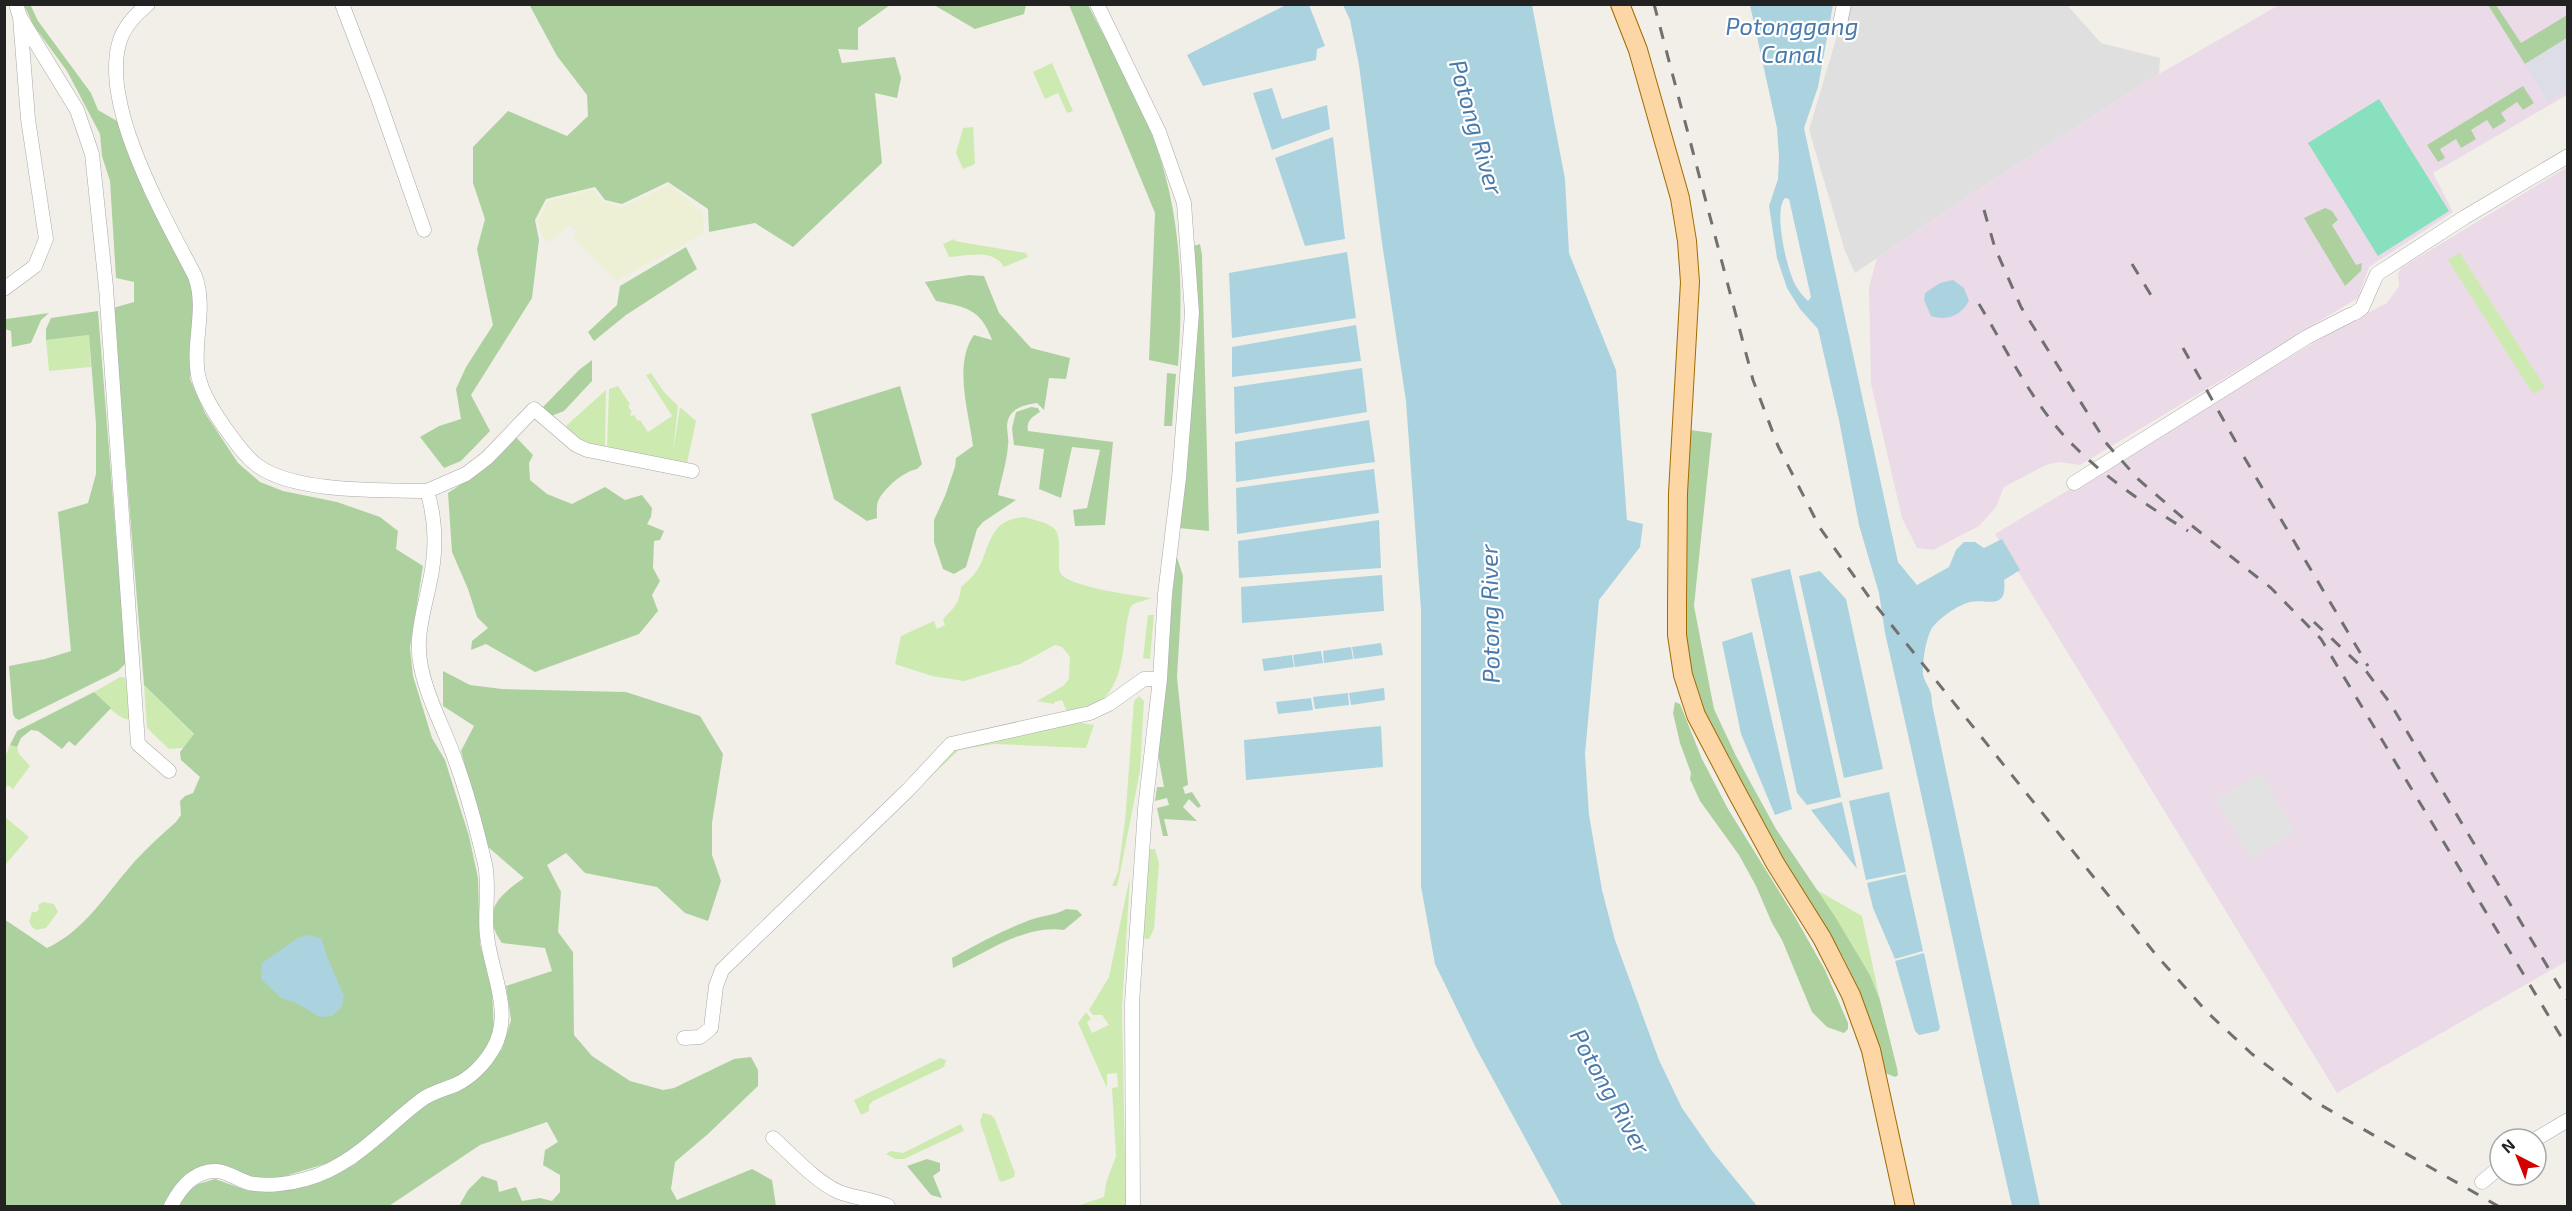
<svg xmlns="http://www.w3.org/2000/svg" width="2572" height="1211" viewBox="0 0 2572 1211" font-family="'Exo 2',sans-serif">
<rect width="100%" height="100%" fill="#f2efe9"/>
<path fill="#e0dfdf" d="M1847 5H2067L2101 43 2160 58 2159 74 1968 196 1855 273 1845 251 1809 130 1838 32 1842 29Z"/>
<path fill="#ebdbe8" d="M2279 5H2567V95L2433 173 2453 212 2369 267 2358 298 2080 465 2059 462 2046 465 2004 487 1996 507 1979 526 1933 550 1917 548 1902 518 1871 384 1869 287 1877 258 1968 196 2159 74Z
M2567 167V961L2337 1093 1995 534 2337 329 2387 303 2399 286 2398 275 2401 268Z"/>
<path fill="#eef0d5" d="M669 185 703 212 704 233 616 281 573 237 577 232 570 225 549 243 544 238 537 222 548 201 594 189 603 202 623 207Z"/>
<path fill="#cdebb0" d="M1052 63 1073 111 1067 113 1058 93 1045 99 1033 72Z
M973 127 975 164 963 169 956 153 963 128Z
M954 239 955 241 1026 253 1028 257 1004 267C993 248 968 256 949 257L943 244Z
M2460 253 2545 387 2533 394 2448 260Z
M89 335 91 367 49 371 46 340Z
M651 373 664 392 678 406 673 453 680 407 696 421 687 463 607 448 609 389 618 386 630 404 628 406 632 412 630 414 631 416 634 415 638 421 640 420 648 432 672 416 646 375Z
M606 390 605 448 586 444 566 430 567 425Z
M1024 517C1062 527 1059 527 1059 564 1059 568 1059 573 1063 576 1077 588 1133 595 1152 598L1133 604 1130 608C1121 640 1128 686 1094 706 1087 710 1076 712 1068 714L1062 700 1055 702 1054 704 1037 701 1063 686 1069 679 1070 657 1062 647 1055 645 1020 664 964 681 932 676 895 664 901 636 934 621 937 629 945 625 943 619C954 608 960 602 961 587 969 580 978 572 982 561 991 538 994 519 1024 517Z
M1148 615H1154L1150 659 1143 658Z
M120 677 129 678 130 719C118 721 103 700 94 692Z
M144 685 194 735 183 748 169 749 147 728Z
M1139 696 1144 701 1140 771 1120 873 1117 886H1112L1118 872 1125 821 1134 701Z
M1076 722 1094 725 1086 748 994 744 959 750 912 794 955 747Z
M10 745 17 747 19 754 30 766 13 789 8 785 5 788 4 760Z
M5 817 29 837 6 864 4 862Z
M1149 849H1155L1159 863 1154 929 1149 939 1141 938Z
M1130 876 1122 1009 1126 1206H1077L1104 1197 1106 1183 1116 1156 1112 1088 1118 1087 1117 1073 1107 1074V1088L1078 1023 1086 1012 1091 1019 1087 1022 1092 1033 1109 1025 1102 1015H1093L1089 1010 1109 977Z
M1817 890 1862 916 1880 1000 1870 975Z
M43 902 54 904 58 912 46 928 36 930 32 927 29 922 32 912H36L39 909 38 905Z
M940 1058 946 1060 944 1067 873 1101 869 1105V1111L861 1115 854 1100Z
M983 1113 991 1115 995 1119 1015 1173 1014 1177 1002 1182 999 1180 980 1121Z
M961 1124 964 1131 904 1159H895L886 1154 891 1151 903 1153Z"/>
<path fill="#add19e" d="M30 4 38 21 91 93 98 110 117 121 145 195 186 266 196 292 190 379 205 413 238 463 260 482 283 491 337 502 380 517 398 531 396 549 423 566 410 648 413 676 432 738 445 760 469 836 478 878 480 944 492 987 494 1032 482 1055 466 1071 347 1154 328 1163 282 1177 259 1179 214 1166 184 1177 174 1187 164 1206H5L4 919 47 948C86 930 107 892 135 861 148 847 162 834 176 822L181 815 180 801 185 796 193 793 200 777 181 760 180 752 194 734 144 685 113 308 134 302V282L116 278 110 181 102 156 100 134 67 71 34 26 24 5Z
M534 4 890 5 858 28V50L838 49 842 63 895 57 901 78 897 98 875 93 882 163 793 247 755 223 709 232 708 209 668 182 622 204 605 200 595 187 546 199 535 220 539 240 532 298 471 395 490 431 461 461 444 468 420 437 439 426 461 419 456 389 466 367 493 325 477 249 485 219 473 183V147L508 111 567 136 588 116 587 95 557 56 530 6Z
M934 5H1026L1024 14 975 29Z
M1069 5H1088C1109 46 1134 88 1151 132 1181 208 1184 285 1178 366L1149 360 1155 213Z
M2488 5H2496L2521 43 2567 15V38L2525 64Z
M2523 86 2534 103 2523 110 2517 102 2501 113 2506 121 2493 129 2487 120 2471 130 2476 139 2461 148 2456 139 2440 149 2445 158 2438 162 2427 145Z
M2325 208 2332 211 2338 220 2332 225 2356 265 2362 263 2361 271 2345 286 2304 218Z
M1200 244 1202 255 1209 531 1179 528 1196 282 1194 246Z
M686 247 697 269 626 315 594 341 588 332 617 305 620 286Z
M969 275 984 276 999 313 1031 348 1070 358 1066 379 1049 378 1044 410 1037 403C1023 405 1008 409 1007 426 1007 432 1009 439 1008 445 1007 462 1001 479 998 495L1016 500 983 522 977 529 966 567 954 574 943 569 934 542V520L945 496 955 467 956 458 973 446C969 413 953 364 974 335L992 340C981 309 966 307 936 301L925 282Z
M98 311 126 663 118 671 19 720 15 718 13 714 9 666 45 659 71 651 58 512 88 503 96 474V424L89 335 46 340V329L51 318Z
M49 313 41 320 31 343 12 347 11 331 5 329V315L6 319Z
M592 360V381L564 411 551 416 543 407 579 370Z
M1167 373 1176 374 1172 426H1164Z
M900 386 922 464 917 469C903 472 887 486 879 499 876 504 877 512 877 518L867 521 834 499 811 414Z
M1031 407 1038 408 1040 412C1032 417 1026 421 1028 431L1113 442 1105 525 1075 526 1073 510 1087 508 1100 450 1072 447 1061 498 1039 489 1044 449 1014 445 1012 428 1016 412Z
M1690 430 1712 433 1694 606 1714 709 1736 756 1776 829 1834 915 1870 975 1880 1000 1897 1068 1898 1075 1895 1077 1885 1073 1874 1032 1857 985 1843 957 1783 859 1700 709 1689 670 1680 602Z
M515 436 533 455 529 463 530 480 547 494 572 504 605 487 625 500 642 495 652 508 651 517 647 524 664 531 660 540 654 541 653 568 660 581 652 595 658 611 639 634 535 672 486 644 471 650 472 641 488 628 477 617 468 589 452 552 448 493 478 473Z
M1176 554 1183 576 1177 677 1188 785 1183 787 1185 794 1192 792 1201 806 1198 808 1189 799 1183 807 1197 821 1164 819 1168 836H1163L1157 808 1169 805 1167 798 1155 801 1157 787H1164L1158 755Z
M443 671 470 685 502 689 626 692 700 716 723 754 712 823V855L721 881 708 921 685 913 657 887 585 873 566 853 547 865 561 892 558 932 573 952 574 1035 592 1056 630 1081 663 1090 674 1088 734 1059 751 1057 758 1070V1086L708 1134 675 1162 671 1189 677 1200 752 1169 772 1180 776 1206H459L468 1190 482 1176 497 1181 499 1192 516 1187 522 1201 540 1198 552 1201 560 1192V1175L543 1165 545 1150 558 1142 547 1122 480 1145 389 1206H178L189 1191 198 1184 215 1179 249 1191 285 1190 308 1186 355 1164 426 1103 493 1060 502 1049 511 1020 506 986 552 971 545 948 502 943C480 912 498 896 524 878L487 846 461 751 474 726 443 706Z
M94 692 111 708 75 746 69 741 62 749 38 731 31 730 21 738 17 747 10 745 17 731Z
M1675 702 1680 704 1702 759 1728 809 1795 917 1825 970 1848 1023V1029L1844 1033 1827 1027 1812 1012 1782 940 1772 923 1756 886 1739 855 1700 801 1690 779 1691 773 1680 743 1673 713Z
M1066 909 1077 910 1082 915 1064 930C1026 924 987 952 953 968L952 958C977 944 1003 930 1030 920 1042 915 1054 916 1066 909Z
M927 1159 940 1163V1171L933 1176 942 1198 931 1195 907 1166Z"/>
<path fill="#88e0be" d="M2379 99 2449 211 2378 256 2308 143Z"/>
<path fill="#e2e2e2" d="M2261 773 2295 832 2251 859 2216 799Z"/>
<path fill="#dddde8" d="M2567 38V89L2548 102 2525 64Z"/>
<path fill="#aad3df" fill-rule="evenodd" d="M1286 5H1309L1325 46 1317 49 1316 60 1203 86 1187 55Z
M1343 5H1532L1565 179 1569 253 1616 370 1627 520 1643 524 1640 547 1599 600 1585 754 1589 815 1602 890 1615 940 1659 1060 1682 1108 1712 1151 1757 1206H1562L1476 1048 1435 964 1421 886V610L1406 401 1382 243 1359 65 1350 20Z
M1750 5H1833L1818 87 1804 128 1898 562 1917 585 1949 567 1956 550 1964 542H1975L1984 548 2002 539 2020 570 2004 580C2008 612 1985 598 1970 602 1958 605 1939 618 1932 628 1926 638 1922 662 1923 674 1925 686 1932 686 1932 704 1967 872 2005 1039 2040 1206H2012C1968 1016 1929 824 1885 633L1879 593 1859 525 1839 420 1818 329 1800 309 1787 288 1777 258 1769 206 1778 179 1779 157 1777 128ZM1785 198 1789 199 1811 297 1808 301C1804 297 1799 292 1796 286 1787 271 1773 211 1785 198Z
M1272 88 1282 119 1327 105 1330 129 1272 150 1253 93Z
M1333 137 1345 239 1305 246 1275 158Z
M1347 252 1356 318 1232 338 1229 273Z
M1953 280 1964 288 1969 301C1960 316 1948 321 1931 316L1924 300 1925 293 1940 283Z
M1356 325 1361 361 1232 377V347Z
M1362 368 1367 412 1235 434 1234 387Z
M1369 420 1375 462 1236 482 1235 442Z
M1374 469 1379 513 1237 534 1236 488Z
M1379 520 1381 568 1239 578 1238 541Z
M1790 569 1841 797 1807 805 1797 793 1751 579Z
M1820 571 1846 599 1883 769 1844 778 1799 576Z
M1382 575 1384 611 1242 623 1241 587Z
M1752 632 1792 809 1775 815 1741 734 1722 642Z
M1381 643 1383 655 1354 659 1352 647Z
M1351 647 1353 659 1324 663 1323 651Z
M1321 651 1323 663 1295 667 1293 655Z
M1292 655 1294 667 1264 671 1262 659Z
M1384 688 1385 700 1351 705 1349 693Z
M1348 693 1349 705 1315 709 1313 697Z
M1311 698 1313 710 1278 714 1276 702Z
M1381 726 1383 767 1246 780 1244 740Z
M1889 792 1906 872 1866 880 1849 801Z
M1842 802 1857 869 1811 810Z
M1906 874 1923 951 1895 959 1873 908 1867 883Z
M308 935 321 938 328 959 344 996 342 1007 332 1016 320 1017 300 1005 280 997 261 979 262 963 298 938Z
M1924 953 1940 1028 1938 1031 1919 1035 1915 1031 1895 961Z"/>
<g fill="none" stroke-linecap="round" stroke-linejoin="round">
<defs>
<path id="minor" d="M148 4C136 14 125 25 120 40 99 105 165 218 195 276 207 309 192 342 198 375 202 394 214 412 225 428 235 441 244 456 258 466 296 493 380 490 427 491 434 513 436 540 433 563 429 598 413 632 421 667 428 701 445 730 456 762 468 795 477 830 485 864 490 888 484 912 487 936 491 973 514 1013 493 1049 485 1063 471 1078 455 1085 443 1090 431 1092 420 1101 383 1129 353 1166 306 1179 289 1184 266 1187 249 1183 239 1180 228 1172 217 1171 194 1170 180 1188 171 1206
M342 4 378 98 424 230
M1097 4 1159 132 1184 203 1192 313 1179 478 1165 594 1160 679 1145 809 1132 1003 1133 1206
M20 17 77 110 92 154 106 287 138 744 169 771
M1840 24 1844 4
M4 289 35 266 46 239 28 119 20 17 16 4
M2355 313 2362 308 2377 274 2465 217 2568 156
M2074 483 2307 337 2350 315
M427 491 466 474 487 458 534 409 576 445 587 450 692 471
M684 1038 700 1037 711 1028 716 986 722 970 908 790 951 744 1090 713 1109 704 1144 679H1160
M773 1138C792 1155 816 1182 839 1192 855 1198 872 1199 888 1206
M2536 1139 2568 1120
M2482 1182 2500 1167"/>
<path id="major" d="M1620 4 1638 50 1680 198 1687 241 1690 282 1678 493 1677 603V635L1683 675 1696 715 1736 791 1775 863 1822 938 1851 995 1871 1050 1905 1206"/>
</defs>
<use href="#minor" stroke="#a9a9a9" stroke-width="15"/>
<use href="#major" stroke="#a06b00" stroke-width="20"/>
<use href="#minor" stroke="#fff" stroke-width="14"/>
<use href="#major" stroke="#fcd6a4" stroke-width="18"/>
<path stroke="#707070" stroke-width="3" stroke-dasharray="12 12" stroke-linecap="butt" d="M1654 4 1753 380 1778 446 1820 528 1869 597 2157 956 2208 1013 2252 1054 2312 1100 2498 1206
M1984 210 1995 248 2021 307 2107 444 2138 479 2191 525 2271 588 2321 639 2568 1048
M2132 264 2157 305
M1979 304C2008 352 2034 407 2074 446 2108 480 2148 506 2188 531
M2183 348 2237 444
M2244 457 2368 666
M2314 622 2366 671 2390 703 2568 1001"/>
</g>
<g text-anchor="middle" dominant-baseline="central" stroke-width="4.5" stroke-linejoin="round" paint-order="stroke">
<g font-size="24" font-style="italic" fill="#4a7aab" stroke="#fff">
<text x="1792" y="25">Potonggang<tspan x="1792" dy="28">Canal</tspan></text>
<text transform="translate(1477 127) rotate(74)">Potong River</text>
<text transform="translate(1489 614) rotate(-91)">Potong River</text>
<text transform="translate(1611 1091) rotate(61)">Potong River</text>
</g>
</g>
<rect width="2572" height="1211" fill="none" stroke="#222222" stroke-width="12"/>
<g transform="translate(2518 1157) rotate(318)"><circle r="28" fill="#ffffff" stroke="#a7a7a7" stroke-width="1.5"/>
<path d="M0-4.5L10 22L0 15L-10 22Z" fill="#d40000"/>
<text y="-9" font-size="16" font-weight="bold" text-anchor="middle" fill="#222222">N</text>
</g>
</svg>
